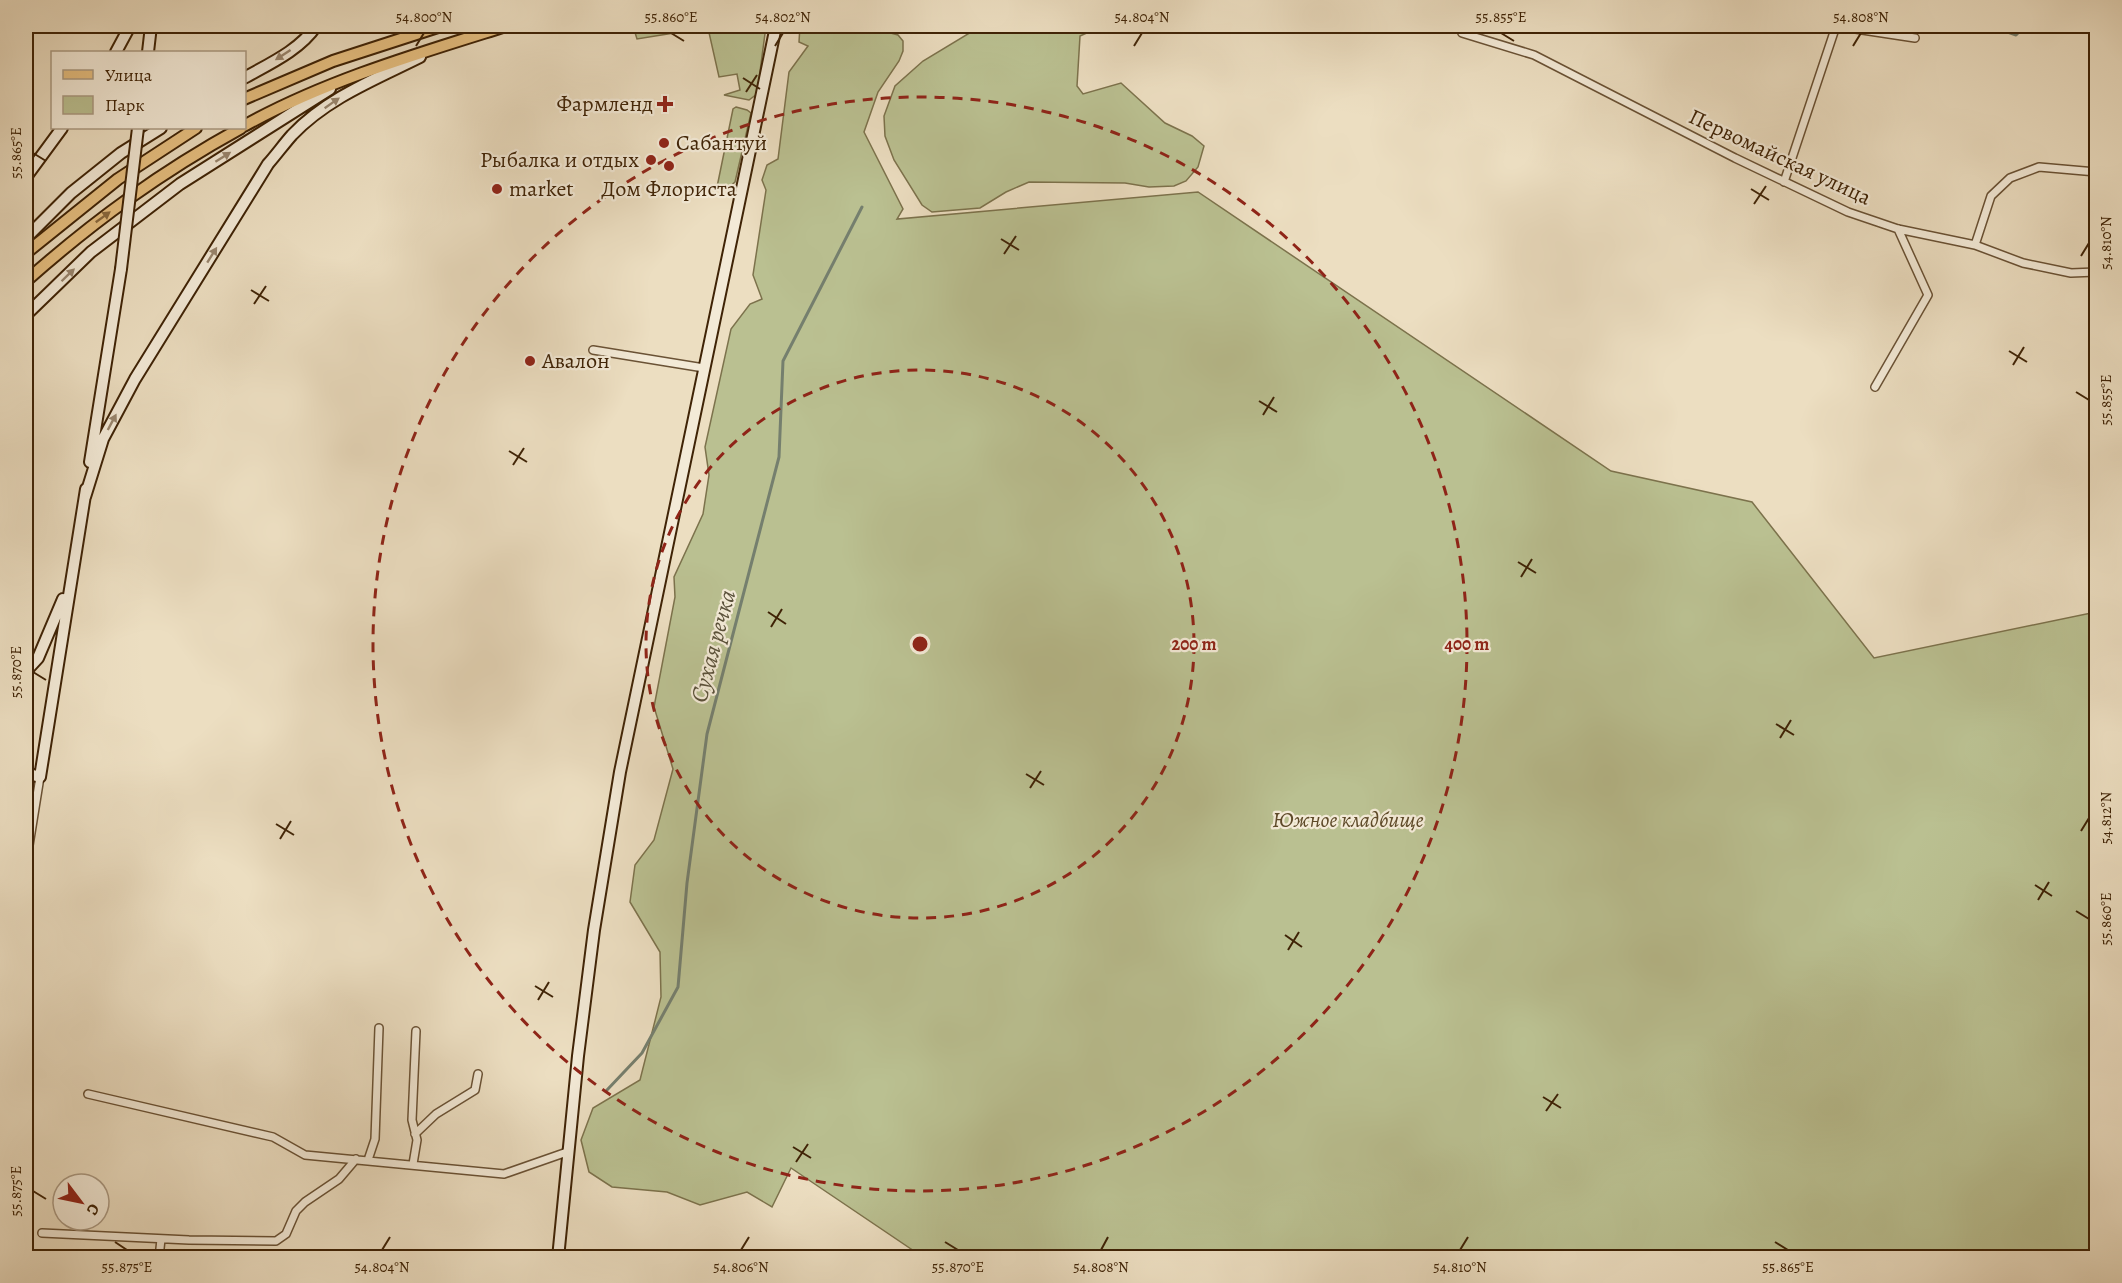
<svg xmlns="http://www.w3.org/2000/svg" width="2122" height="1283" viewBox="0 0 2122 1283" font-family="Alegreya,serif">
<rect width="100%" height="100%" fill="#ecdec1"/>
<filter id="stains"><feTurbulence type="fractalNoise" baseFrequency=".00333" numOctaves="4"/><feColorMatrix values="0 0 0 0 .2 0 0 0 0 .09 0 0 0 0 .02 0 0 0 .5 -.17"/></filter>
<radialGradient id="worn" r=".72"><stop offset=".6" stop-color="#630" stop-opacity="0"/><stop offset="1" stop-color="#630" stop-opacity=".3"/></radialGradient>
<path fill="#bac091" stroke="#7c724c" stroke-width="1.5" d="M633 26H686V31L637 39Z
M696 26H766L757 94 749 100 724 95 740 90 737 74 719 77 708 28 697 29Z
M800 26H865L898 35 903 41V51L899 61 878 92 864 132 903 209 897 219 1198 192 1611 471 1752 502 1874 658 2091 613 2096 616V1257H923L791 1168 772 1207 747 1192 700 1205 667 1192 612 1187 589 1172 581 1140 593 1108 640 1080 661 997 660 952 630 902 635 865 654 840 673 769 654 707 675 597 674 577 703 514 709 475 705 447 731 329 750 304 762 299 753 275 766 190 762 180 767 165 778 159 789 72 808 46 799 42Z
M981 26H1102L1080 36 1077 86 1083 94 1121 83 1165 123 1192 136 1204 146 1198 167 1186 181 1174 186 1149 187 1125 183 1029 182 1006 192 980 208 932 212 922 205 894 160 885 136 884 116 895 86 923 61Z
M736 107 747 110 751 113 735 182C729 188 725 189 717 187L733 109Z"/>
<g fill="none" stroke-linecap="round" stroke-linejoin="round">
<path stroke="#757f6e" stroke-width="3" d="M1991 26 2016 35 2025 26
M607 1090 642 1053 678 987 687 883 707 734 779 457 783 361 862 207"/>
<defs>
<path id="street" d="M1462 33 1534 55 1735 158 1848 212 1898 229 1975 245 2023 263 2071 273 2096 272
M1784 182 1836 26 1915 38
M1975 245 1991 196 2010 178 2039 167 2096 172
M593 350 704 368
M1875 387 1928 295 1898 229
M26 864 40 777
M88 1094 273 1137 305 1155 504 1174 567 1152
M415 1134 436 1114 475 1090 478 1074
M368 1160 375 1139 379 1028
M413 1164 417 1140 412 1120 416 1031
M42 1233 189 1240 276 1241 286 1234 296 1211 305 1202 339 1179 356 1159
M159 1258 161 1239"/>
<path id="secondary" d="M116 52 130 26
M148 52 151 26
M244 78C269 64 300 50 316 26
M26 177 62 128
M26 238 71 193 121 153 161 128
M26 315 91 252 180 184 330 89
M90 462 121 269
M85 497 103 439 135 379 268 164C276 155 284 144 292 135 327 98 376 79 420 57
M26 671 38 658 63 599
M26 773 40 777 86 489
M558 1258 578 1056 594 930 620 772 776 26"/>
<path id="primary" d="M244 99 333 61 441 26
M244 126C324 81 420 53 506 26
M26 253 118 179 196 128
M26 281C95 220 161 172 241 128"/>
</defs>
<use href="#street" stroke="#6a5235" stroke-width="10"/>
<use href="#secondary" stroke="#3f2306" stroke-width="14"/>
<use href="#primary" stroke="#3f2306" stroke-width="14"/>
<use href="#street" stroke="#f3ead7" stroke-width="7"/>
<use href="#secondary" stroke="#f3ead7" stroke-width="10"/>
<use href="#primary" stroke="#e6bf80" stroke-width="10"/>
<defs>
<path id="secondary-bridge" d="M121 269 138 128"/>
</defs>
<use href="#secondary-bridge" stroke="#3f2306" stroke-width="14" stroke-linecap="butt"/>
<use href="#secondary-bridge" stroke="#f3ead7" stroke-width="10"/>
</g>
<defs><path id="oneway-solid" d="M-6-.8H1V-3.2L6.5 0L1 3.2V.8H-6Z" transform="scale(1.5)"/></defs>
<g fill="#99866e">
<use href="#oneway-solid" transform="translate(283 55) rotate(147)"/>
<use href="#oneway-solid" transform="translate(332 103) rotate(-35)"/>
<use href="#oneway-solid" transform="translate(223 157) rotate(-32)"/>
<use href="#oneway-solid" transform="translate(212 255) rotate(-58)"/>
<use href="#oneway-solid" transform="translate(68 275) rotate(-44)"/>
<use href="#oneway-solid" transform="translate(112 422) rotate(-62)"/>
</g>
<use fill="#8a693d" href="#oneway-solid" transform="translate(103 217) rotate(-36)"/>
<path fill="none" stroke="#3f2306" stroke-width="2" d="M671 33 684 41M1501 33 1514 41M416 46 424 33M775 46 783 33M1134 46 1142 33M1853 46 1861 33M743 78 760 89M746 92 757 75M33 153 46 161M1751 189 1769 200M1754 204 1766 186M1001 239 1019 250M1004 254 1016 236M2081 256 2089 243M251 290 269 301M254 304 266 286M2009 351 2027 362M2013 365 2024 347M2076 392 2089 400M1259 401 1277 412M1263 415 1274 397M509 451 527 462M513 465 524 448M1518 562 1536 573M1521 577 1532 559M768 612 786 624M771 627 782 609M33 672 46 680M1776 724 1794 735M1780 738 1791 720M1026 774 1044 785M1030 788 1041 771M276 824 294 835M2081 831 2089 818M280 839 291 821M2035 885 2052 896M2038 900 2049 882M2076 911 2089 919M1285 935 1302 947M1288 950 1299 932M535 986 553 997M538 1000 549 982M1543 1097 1561 1108M1546 1111 1558 1094M793 1147 811 1158M796 1162 808 1144M33 1191 46 1199M115 1242 127 1250M945 1242 958 1250M1775 1242 1788 1250M382 1250 390 1237M741 1250 749 1237M1101 1250 1108 1237M1460 1250 1468 1237"/>
<g fill="none" stroke="#8f2418" stroke-width="3" stroke-dasharray="10 8">
<circle cx="920" cy="644" r="274"/>
<circle cx="920" cy="644" r="547"/>
</g>
<g fill="#8f2418" stroke="#f3ead7" stroke-width="2">
<path d="M662 95h6v6h6v6h-6v6h-6v-6h-6v-6h6z"/>
<circle cx="664" cy="143" r="6"/>
<circle cx="651" cy="160" r="6"/>
<circle cx="669" cy="166" r="6"/>
<circle cx="497" cy="189" r="6"/>
<circle cx="530" cy="361" r="6"/>
</g>
<g text-anchor="middle" dominant-baseline="central" stroke-width="4.5" stroke-linejoin="round" paint-order="stroke">
<g font-size="22" fill="#3f2306" stroke="#f3ead7" text-anchor="start">
<text x="653" y="104" text-anchor="end">Фармленд</text>
<text x="676" y="143">Сабантуй</text>
<text x="639" y="160" text-anchor="end">Рыбалка и отдых</text>
<text x="509" y="189">market</text>
<text x="669" y="189" text-anchor="middle">Дом Флориста</text>
<text x="542" y="361">Авалон</text>
</g>
<g font-size="22" fill="#3f2306" stroke="#f3ead7">
<text transform="translate(1780 157) rotate(25)">Первомайская улица</text>
</g>
<g font-size="22" font-style="italic" fill="#5e4a29" stroke="#f3ead7">
<text x="1348" y="820">Южное кладбище</text>
</g>
<g font-size="24" font-style="italic" fill="#5a513a" stroke="#f3ead7">
<text transform="translate(713 646) rotate(-75)">Сухая речка</text>
</g>
</g>
<circle cx="920" cy="644" r="9" fill="#8f2418" stroke="#f3ead7" stroke-width="3"/>
<g font-size="18" text-anchor="middle" font-weight="bold" fill="#8f2418" stroke="#f3ead7" stroke-width="4.5" stroke-linejoin="round" paint-order="stroke">
<text x="1194" y="650">200 m</text>
<text x="1467" y="650">400 m</text>
</g>
<rect width="2122" height="1283" fill="none" stroke="#ecdec1" stroke-width="66"/>
<rect x="51" y="51" width="195" height="78" fill="#f3ead7" stroke="#ab9a83" stroke-width="1.5"/>
<rect x="63" y="70" width="30" height="9" fill="#e6bf80" stroke="#ab9a83" stroke-width="1.5"/>
<text x="105" y="81" font-size="18" fill="#3f2306">Улица</text>
<rect x="63" y="96" width="30" height="18" fill="#bac091" stroke="#ab9a83" stroke-width="1.5"/>
<text x="105" y="111" font-size="18" fill="#3f2306">Парк</text>
<g transform="translate(81 1202) rotate(122)"><circle r="28" fill="#f3ead7" stroke="#ab9a83" stroke-width="1.5"/>
<path d="M0-4.5L10 22L0 15L-10 22Z" fill="#8f2418"/>
<text y="-9" font-size="16" font-weight="bold" text-anchor="middle" fill="#3f2306">С</text>
</g>
<rect x="33" y="33" width="2056" height="1217" fill="none" stroke="#3f2306" stroke-width="2"/>
<g font-size="15" text-anchor="middle" fill="#3f2306">
<text x="424" y="22">54.800°N</text>
<text x="671" y="22">55.860°E</text>
<text x="783" y="22">54.802°N</text>
<text x="1142" y="22">54.804°N</text>
<text x="1501" y="22">55.855°E</text>
<text x="1861" y="22">54.808°N</text>
<text transform="translate(16 153) rotate(-90)" y="5">55.865°E</text>
<text transform="translate(2106 243) rotate(-90)" y="5">54.810°N</text>
<text transform="translate(2106 400) rotate(-90)" y="5">55.855°E</text>
<text transform="translate(16 672) rotate(-90)" y="5">55.870°E</text>
<text transform="translate(2106 818) rotate(-90)" y="5">54.812°N</text>
<text transform="translate(2106 919) rotate(-90)" y="5">55.860°E</text>
<text transform="translate(16 1191) rotate(-90)" y="5">55.875°E</text>
<text x="127" y="1272">55.875°E</text>
<text x="382" y="1272">54.804°N</text>
<text x="741" y="1272">54.806°N</text>
<text x="958" y="1272">55.870°E</text>
<text x="1101" y="1272">54.808°N</text>
<text x="1460" y="1272">54.810°N</text>
<text x="1788" y="1272">55.865°E</text>
</g>
<rect width="100%" height="100%" filter="url(#stains)"/>
<rect width="100%" height="100%" fill="url(#worn)"/>
</svg>
